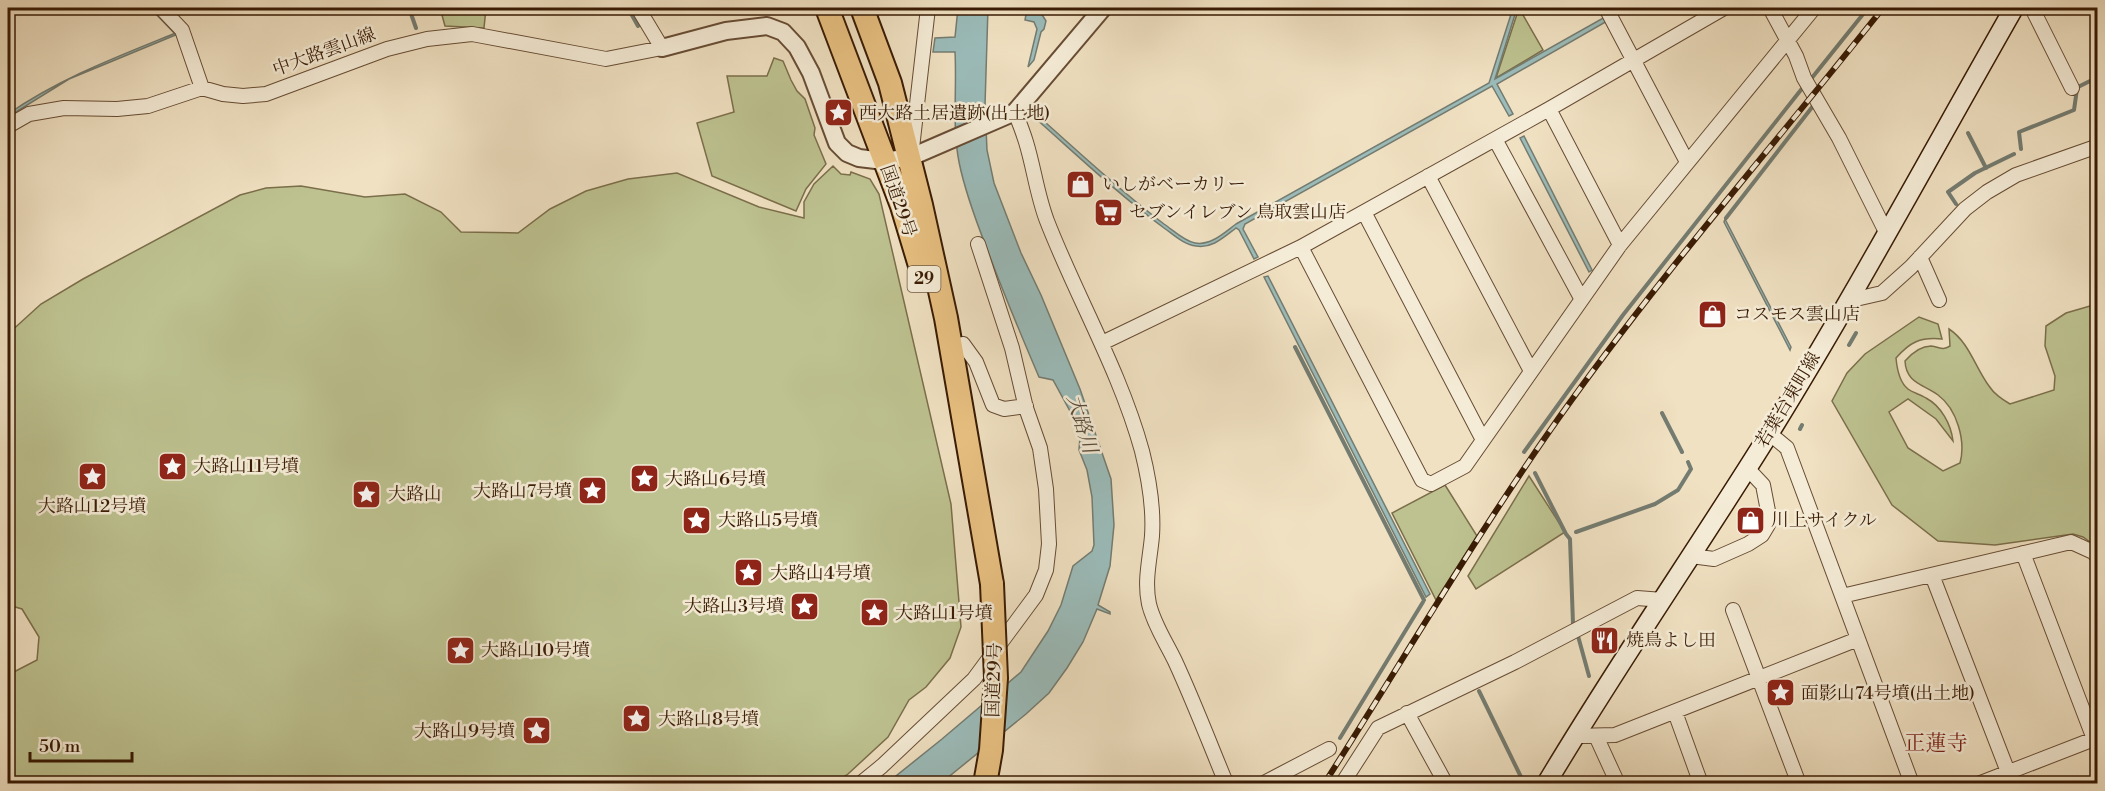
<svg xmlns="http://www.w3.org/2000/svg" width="2105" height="791" viewBox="0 0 2105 791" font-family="'Libre Bodoni','Noto Serif JP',serif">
<rect width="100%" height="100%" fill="#f0e1c2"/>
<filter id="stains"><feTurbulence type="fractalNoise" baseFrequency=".00333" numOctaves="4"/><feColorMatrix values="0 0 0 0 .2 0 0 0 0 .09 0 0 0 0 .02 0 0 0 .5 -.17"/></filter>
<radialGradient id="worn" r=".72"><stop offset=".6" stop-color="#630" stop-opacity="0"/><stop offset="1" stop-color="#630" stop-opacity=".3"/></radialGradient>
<path fill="#bdc290" stroke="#7b6e4a" stroke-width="1.5" d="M440 8H486L484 28 445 26Z
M1519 8 1543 50 1496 78Z
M774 58 783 61 791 80 797 91 805 99 815 128 814 135 826 164 806 189 796 211 712 176 697 123 734 112 727 76H767Z
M833 166 841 174 850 175 851 172 870 179 879 194 951 504 961 627 950 658 926 687 909 700 888 737 848 774 833 784 8 783V675L37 660 39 637 22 609 8 605V334L41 304 83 279 240 195 266 188 301 186 365 197 405 194 441 212 461 232 518 233 550 209 586 191 628 179 677 173 759 207 804 218V202L814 184Z
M2097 304V547L2083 537 2073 534 1995 545 1938 541 1892 505 1832 401 1847 373 1865 354 1919 317 1938 324 1942 339C1920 337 1910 342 1896 358 1897 369 1899 382 1908 389 1913 393 1920 394 1926 398 1941 406 1951 424 1953 441L1936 419 1908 399 1889 412 1908 448 1943 471 1960 463C1966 441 1957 409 1938 395 1923 384 1906 383 1905 361 1912 353 1921 346 1931 346 1940 347 1942 351 1950 346L1949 329C1969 342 1975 367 1989 386 1994 394 2002 399 2010 404L2054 390 2055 376 2045 346 2046 326 2066 313Z
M1529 476 1565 532 1476 589 1468 576Z
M1445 485 1477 536 1436 600 1392 513Z"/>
<path fill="#9bbcba" stroke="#747c71" stroke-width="1.5" d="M958 8H988L985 105 987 150 994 183 1021 253 1041 295 1080 389 1111 479 1114 525 1110 566 1098 605 1110 612V614L1097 609 1083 642 1067 668 1049 693 1026 714 941 783 886 784 942 739 1021 672 1048 631 1061 605 1073 566 1092 551 1094 545 1092 497 1087 470 1079 450 1080 437 1071 413 1053 380 1039 377C1021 335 1003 292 987 249 976 221 965 192 959 162 952 126 957 89 955 52H933L935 38 955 37Z
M1513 8H1517L1495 79 1621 8H1630L1497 84 1513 114 1509 116 1492 86 1245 224 1243 229 1258 257 1254 259 1239 230 1236 228C1224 237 1212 249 1196 246 1184 245 1174 235 1164 228 1119 195 1077 155 1035 118L1037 115C1079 152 1120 191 1164 224 1173 230 1184 241 1195 243 1211 246 1225 232 1236 224L1489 83Z
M1027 9 1041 13 1046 21 1044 29 1041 32 1034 60 1028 67 1037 29 1034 22 1025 20Z
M178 32V34L69 79 8 117V114C60 78 119 56 178 32Z
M1524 136 1592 270 1589 272 1520 138Z
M1725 219 1791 347 1790 350 1724 222Z
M1268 276 1430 594 1426 597 1264 277Z"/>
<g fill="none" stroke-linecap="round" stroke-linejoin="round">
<path stroke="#747c71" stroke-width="4" d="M152 8 176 33
M409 8 416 28
M628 8 638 26
M1811 79 1868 8
M2076 88 2098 77
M1968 133 1986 168
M2021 149 2019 132 2074 110 2077 89
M1956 204 1948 192 1975 173 2014 154
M1726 218 1813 106
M1849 345 1856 333
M1295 347 1424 600
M1662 413 1682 452
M1800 429 1802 425
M1524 452 1623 315 1804 86
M1535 473 1566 534 1570 539 1573 624
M1576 532 1655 504 1678 490 1691 469 1688 462
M1578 636 1589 676
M1479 691 1522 779
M1340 738 1423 602"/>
<defs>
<path id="minor" d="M161 8 182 30 202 88
M1606 8 1687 162
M1770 8 1796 56 1804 78 1839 138 1886 232
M2032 8 2072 88
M1549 109 1620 245
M1015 112C1019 122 1023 132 1026 142 1034 168 1037 195 1047 221 1077 298 1120 371 1142 451 1149 479 1154 507 1152 536 1150 559 1144 581 1149 604 1154 625 1166 642 1175 661 1193 700 1208 739 1224 778L1229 784
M8 126 29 114 64 108 117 109 148 106 202 88 223 94 243 96 266 94 387 49 427 39 472 34 606 59 662 48 638 8
M1495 139 1581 298
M912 148 928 8
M1428 176 1531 371
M1364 212 1483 440
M1301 247 1422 480 1431 484 1465 466 1620 245 1814 8
M1920 257 1939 300
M1847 301 1882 293 1911 267 1965 209 1987 192 2016 175 2098 146
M1102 343 1301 247 1549 109 1724 8
M963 344 976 362 993 405 1004 409 1026 406
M1769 433 1787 448 1912 784
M1691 556 1714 559 1748 544 1762 535 1768 525V511L1763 485 1747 468
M1932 575 2008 772
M1842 596 2071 542 2093 552 2098 557
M1733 610 1799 784
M1675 712 1701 784
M1407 713 1446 784
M1574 736 1615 735 1858 639
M1596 736 1618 784
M860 784 882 766 974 679 1036 595 1046 570 1049 544 1046 489 1040 448 1026 408 1012 348 978 244
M1262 784 1329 749
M1342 784 1378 728 1515 662 1637 598 1663 600
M1978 784 2094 739 2023 553"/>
<path id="tertiary" d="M662 48 726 31 767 26 783 32 797 47 811 73 837 143 847 153 859 158 884 161 911 157 1015 112 1103 8"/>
<path id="secondary" d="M1546 784C1617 665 1696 551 1769 434 1855 295 1933 150 2014 8"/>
<path id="trunk" d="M827 8 902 206 924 279
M862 8 890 83 921 205 946 318 992 584"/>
</defs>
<use href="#minor" stroke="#674c34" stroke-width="16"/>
<use href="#tertiary" stroke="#674c34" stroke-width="20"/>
<use href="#secondary" stroke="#391b04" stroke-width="21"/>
<use href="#trunk" stroke="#391b04" stroke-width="26"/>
<use href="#minor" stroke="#f5ecd7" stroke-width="14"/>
<use href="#tertiary" stroke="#f5ecd7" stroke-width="16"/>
<use href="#secondary" stroke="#f5ecd7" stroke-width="18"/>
<use href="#trunk" stroke="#e8c081" stroke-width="22"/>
<defs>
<path id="rail" d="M1324 784C1402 662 1475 537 1558 419 1659 276 1775 144 1883 8"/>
</defs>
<use href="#rail" stroke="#391b04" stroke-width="6"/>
<use href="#rail" stroke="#f5ecd7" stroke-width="4" stroke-dasharray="11" stroke-linecap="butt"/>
<defs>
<path id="trunk-bridge" d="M985 784 991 750 996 678 992 584"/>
</defs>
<use href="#trunk-bridge" stroke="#391b04" stroke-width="26" stroke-linecap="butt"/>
<use href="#trunk-bridge" stroke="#e8c081" stroke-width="22"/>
</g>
<defs>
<symbol id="sight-square" viewBox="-11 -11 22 22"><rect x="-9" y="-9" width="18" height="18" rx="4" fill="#8f2418" stroke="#f5ecd7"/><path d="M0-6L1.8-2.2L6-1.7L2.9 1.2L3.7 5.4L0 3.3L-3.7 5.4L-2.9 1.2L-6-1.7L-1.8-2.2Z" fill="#fff"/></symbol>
<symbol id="shop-square" viewBox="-11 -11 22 22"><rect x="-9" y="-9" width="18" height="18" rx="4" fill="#8f2418" stroke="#f5ecd7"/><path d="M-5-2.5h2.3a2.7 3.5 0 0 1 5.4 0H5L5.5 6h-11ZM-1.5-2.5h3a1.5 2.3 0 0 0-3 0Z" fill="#fff"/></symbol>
<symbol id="supermarket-square" viewBox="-11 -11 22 22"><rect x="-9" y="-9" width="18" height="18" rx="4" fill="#8f2418" stroke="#f5ecd7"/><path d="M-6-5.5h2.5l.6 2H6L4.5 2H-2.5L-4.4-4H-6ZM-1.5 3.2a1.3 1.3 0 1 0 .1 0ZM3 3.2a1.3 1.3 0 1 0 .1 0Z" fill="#fff"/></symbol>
<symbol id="restaurant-square" viewBox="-11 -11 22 22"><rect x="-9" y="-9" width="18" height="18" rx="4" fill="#8f2418" stroke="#f5ecd7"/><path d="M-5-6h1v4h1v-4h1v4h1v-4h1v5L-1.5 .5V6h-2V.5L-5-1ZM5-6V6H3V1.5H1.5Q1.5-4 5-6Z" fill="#fff"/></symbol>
</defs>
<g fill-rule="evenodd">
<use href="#sight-square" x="822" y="96" width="33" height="33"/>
<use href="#shop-square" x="1064" y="168" width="33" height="33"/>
<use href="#supermarket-square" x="1092" y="196" width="33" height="33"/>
<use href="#shop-square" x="1696" y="298" width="33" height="33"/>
<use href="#sight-square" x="156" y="450" width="33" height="33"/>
<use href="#sight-square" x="76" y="460" width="33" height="33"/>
<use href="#sight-square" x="628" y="462" width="33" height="33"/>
<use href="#sight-square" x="576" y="474" width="33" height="33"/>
<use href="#sight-square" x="350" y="478" width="33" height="33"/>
<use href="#sight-square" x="680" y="504" width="33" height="33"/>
<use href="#shop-square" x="1734" y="504" width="33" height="33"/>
<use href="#sight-square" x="732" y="556" width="33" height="33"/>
<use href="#sight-square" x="788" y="590" width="33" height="33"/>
<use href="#sight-square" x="858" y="596" width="33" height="33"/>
<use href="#restaurant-square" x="1588" y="624" width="33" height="33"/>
<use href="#sight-square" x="444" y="634" width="33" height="33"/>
<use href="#sight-square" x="1764" y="676" width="33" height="33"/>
<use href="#sight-square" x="620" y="702" width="33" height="33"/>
<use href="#sight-square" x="520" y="714" width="33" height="33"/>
</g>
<g text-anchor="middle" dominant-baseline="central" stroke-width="5" stroke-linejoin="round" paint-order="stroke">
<rect fill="#f5ecd7" stroke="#715a43" stroke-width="1.5" x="907.5" y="266" width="33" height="26" rx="4.5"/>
<g font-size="16" font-weight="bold" fill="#391b04">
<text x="924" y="279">29</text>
</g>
<g font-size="18" fill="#391b04" stroke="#f5ecd7">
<text transform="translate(324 52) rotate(-20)">中大路雲山線</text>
<text transform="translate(898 201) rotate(71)">国道29号</text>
<text transform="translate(1788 400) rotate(-59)">若葉台東町線</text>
<text transform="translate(994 680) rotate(-88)">国道29号</text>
</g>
<g font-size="18" fill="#391b04" stroke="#f5ecd7" text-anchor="start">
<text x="859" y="113">西大路土居遺跡(出土地)</text>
<text x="1102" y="184">いしがベーカリー</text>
<text x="1129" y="212">セブンイレブン 鳥取雲山店</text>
<text x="1734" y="314">コスモス雲山店</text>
<text x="193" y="466">大路山11号墳</text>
<text x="665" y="479">大路山6号墳</text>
<text x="572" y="491" text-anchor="end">大路山7号墳</text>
<text x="388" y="494">大路山</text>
<text x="92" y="506" text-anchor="middle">大路山12号墳</text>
<text x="718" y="520">大路山5号墳</text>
<text x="1771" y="520">川上サイクル</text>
<text x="770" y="573">大路山4号墳</text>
<text x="784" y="606" text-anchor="end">大路山3号墳</text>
<text x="895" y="613">大路山1号墳</text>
<text x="1626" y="640">焼鳥よし田</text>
<text x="481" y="650">大路山10号墳</text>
<text x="1801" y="693">面影山74号墳(出土地)</text>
<text x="658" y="719">大路山8号墳</text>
<text x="515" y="731" text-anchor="end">大路山9号墳</text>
</g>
<g font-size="20" font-style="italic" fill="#564b3b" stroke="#f5ecd7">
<text transform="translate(1081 424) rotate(73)">大路川</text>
</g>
<g font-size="21" fill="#7a1f14" stroke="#f5ecd7">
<text x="1936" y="744">正蓮寺</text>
</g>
</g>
<rect width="2105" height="791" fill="none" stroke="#f0e1c2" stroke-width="30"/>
<rect x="9" y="9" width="2087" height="773" fill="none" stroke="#391b04" stroke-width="3"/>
<rect x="15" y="15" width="2075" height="761" fill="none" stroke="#391b04" stroke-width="1.5"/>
<path d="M30 752v9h102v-9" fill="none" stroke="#391b04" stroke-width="3"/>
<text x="39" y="752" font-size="18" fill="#391b04" stroke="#f5ecd7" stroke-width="4.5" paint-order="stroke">50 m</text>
<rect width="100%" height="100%" filter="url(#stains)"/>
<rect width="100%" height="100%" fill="url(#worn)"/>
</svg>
